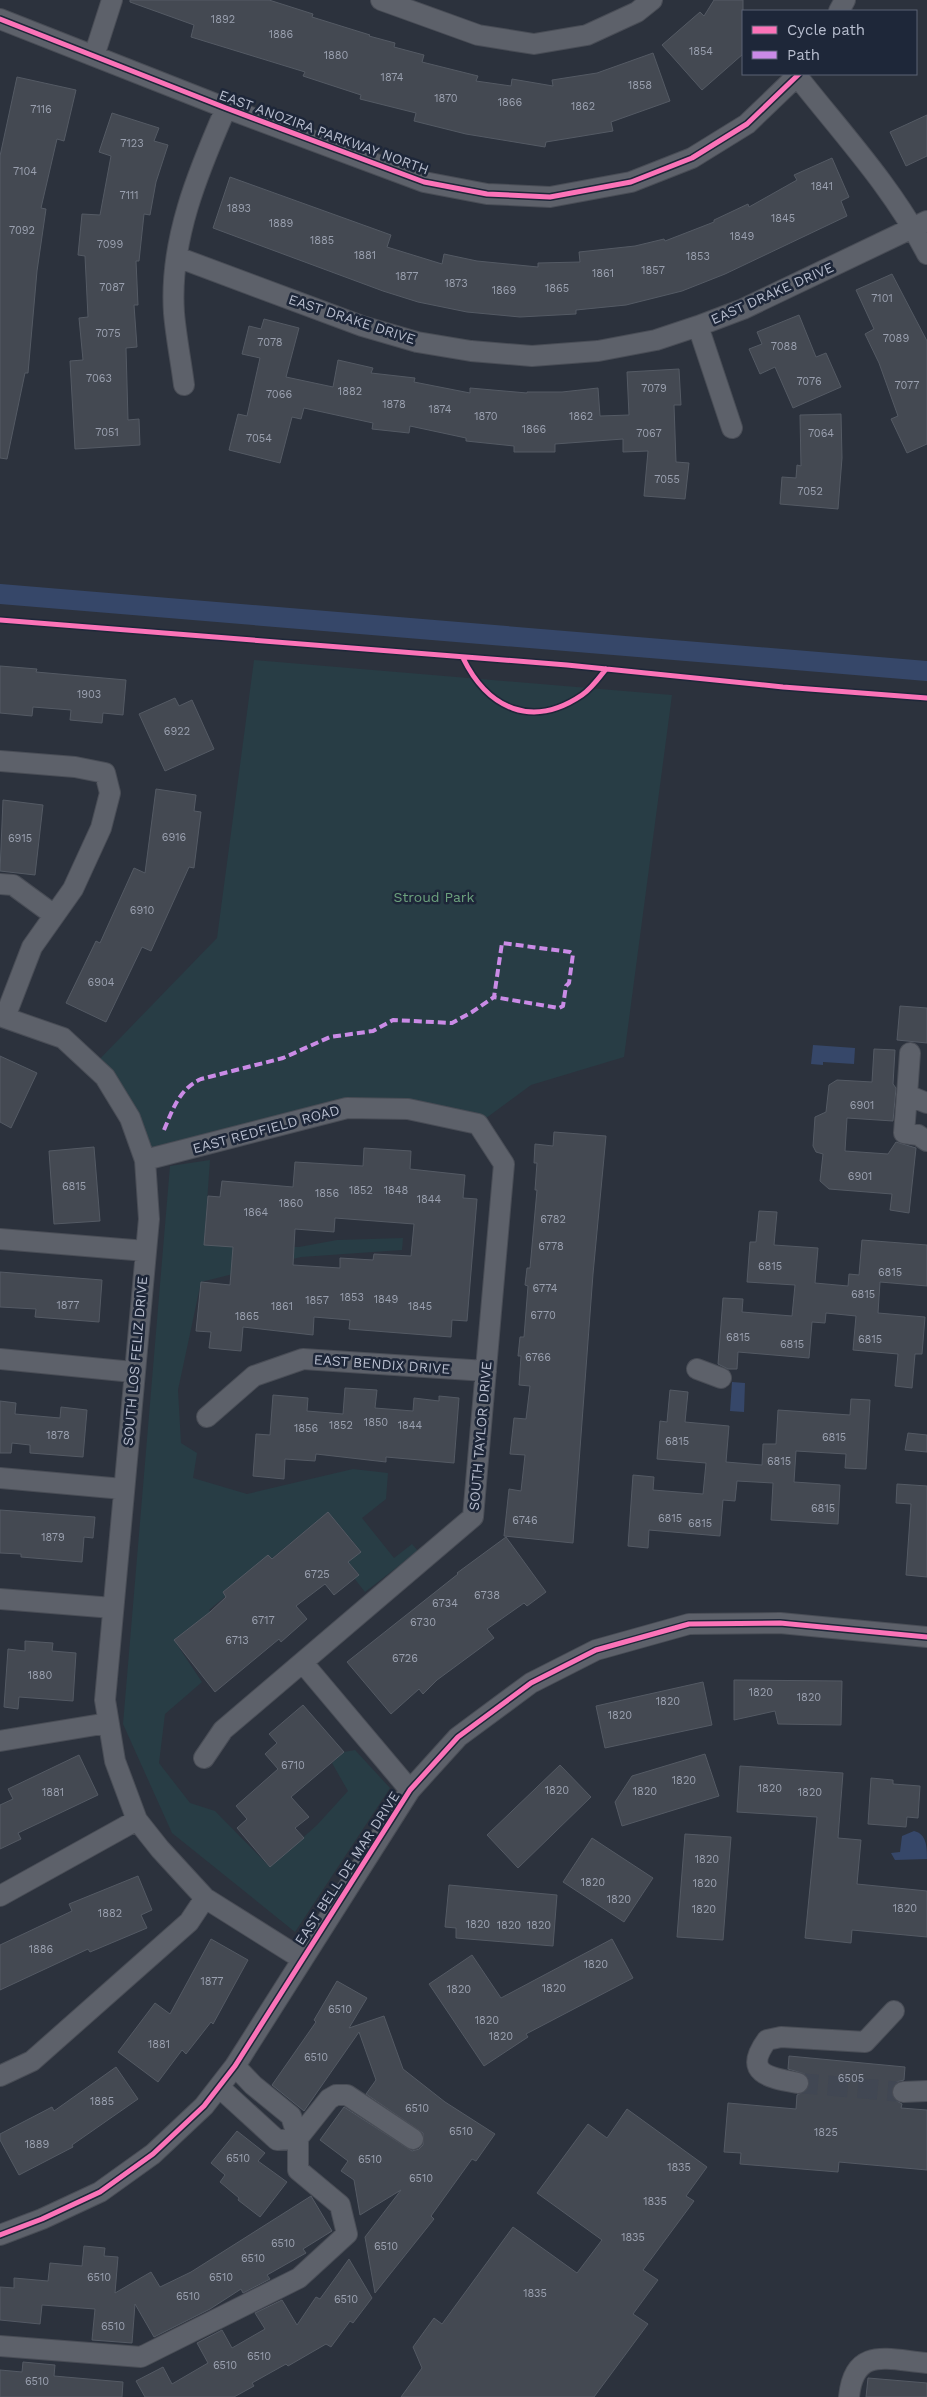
<svg xmlns="http://www.w3.org/2000/svg" width="927" height="2397" viewBox="0 0 927 2397" font-family="'Work Sans',sans-serif">
<rect width="100%" height="100%" fill="#2c323d"/>
<path fill="#283d45" d="M254 660 672 695 624 1057 531 1085 478 1124 347 1108 145 1160 93 1066 217 938Z
M210 1160 204 1245 299 1247 337 1240 403 1238 402 1250 301 1257 201 1282 178 1390 181 1443 197 1453 193 1478 247 1494 353 1469 388 1473 386 1499 362 1518 394 1558 412 1544 418 1551 365 1592 354 1578 359 1574 348 1562 361 1551 328 1512 209 1610 216 1619 193 1625 174 1640 202 1682 165 1714 159 1763 190 1803 215 1811 270 1867 317 1825 348 1791 332 1763 344 1752 355 1750 390 1788 295 1932 172 1833 123 1724 170 1166Z"/>
<path fill="#364769" d="M813 1045 855 1048 854 1064 823 1062V1065L811 1064Z
M732 1382 745 1383 744 1412 730 1411Z
M914 1831C927 1834 927 1848 927 1859L895 1860 891 1853 900 1852 902 1836Z"/>
<g fill="none" stroke-linecap="round" stroke-linejoin="round">
<path stroke="#364769" stroke-width="20" d="M0 594 927 671"/>
</g>
<path fill="#444952" stroke="#545a64" fill-rule="evenodd" d="M130 0H269L313 14 312 17 370 35 369 36 395 43 394 47 424 55 422 62 478 76 476 81 511 86 512 79 553 86 552 80 597 73 653 53 670 101 611 122 613 131 546 142 545 147 466 134 414 121 416 113 360 99 361 95 303 76 305 72 191 37 194 25 130 2Z
M714 0H743V54L702 90 662 45 700 12 704 16Z
M17 77 76 90 64 141 57 139 41 208 46 209 37 271 28 373H25L7 459 0 458V156Z
M112 113 159 128 154 141 168 145 156 182 150 215 144 214 139 261H136L138 305H134L137 347 126 348 128 420 139 419 140 445 75 449 70 361 83 360 79 318 88 317 85 256 78 255 82 214 100 215 111 156 99 152Z
M927 115V156L906 166 890 132Z
M832 158 849 197 841 201 847 216 725 274 682 291 626 305 576 310V314L520 317 467 312 418 302 383 291 213 228 230 177 391 235 387 247 442 264 444 254 477 261 538 267V263L580 262 579 252 635 246 664 239 665 241 714 222V220L748 204 749 207 797 180 794 175Z
M892 274 927 341V444L907 453 891 419 898 416 879 363 865 334 874 329 856 290Z
M799 315 816 357 826 353 841 387 793 408 775 367 760 374 749 349 762 344 757 332Z
M264 319 299 328 286 377 333 387 338 360 373 368 371 373 415 378 414 382 470 393V388L527 393V392H562L598 388 600 416 629 415 627 372 679 369 681 405H674L676 462 689 463 685 499 644 496 648 451 623 452V439L555 444V452H514V446L466 441V438L410 426 409 433 372 429 373 423 304 408 301 419 292 417 280 463 229 450 238 414 247 416 260 358 242 354 249 326 261 329Z
M841 414 842 458 838 509 780 504 782 477 796 478 797 465 801 466 800 415Z
M0 666 37 669 36 672 126 680 123 715 103 713 102 723 70 720 71 710 33 707 32 716 0 713Z
M175 698 179 706 192 700 214 749 165 771 139 714Z
M156 789 196 795 194 811 201 812 194 868 189 867 151 951 142 947 106 1022 66 1003 96 941 100 943 134 868 145 873Z
M3 800 43 805 35 875 0 871Z
M900 1006 927 1008V1043L897 1040Z
M874 1049 895 1050 893 1084 896 1088 893 1121 847 1118 845 1151 888 1154 896 1142 916 1148 909 1213 890 1210 892 1194 829 1189 820 1181 823 1154 816 1152 813 1146 815 1117 826 1112 829 1085 837 1080 872 1082Z
M0 1056 37 1073 11 1128 0 1122Z
M554 1132 606 1136 593 1274 573 1543 504 1536 509 1489 521 1491 525 1455 510 1454 514 1418 526 1419 530 1386 519 1385 521 1356H518L520 1337H524L528 1286 525 1285 527 1268H530L537 1190H535L537 1163H534L535 1144 553 1146Z
M94 1147 100 1221 54 1224 49 1151Z
M364 1148 411 1151 410 1169 465 1175 463 1198 477 1199 467 1321 452 1320 451 1337 349 1329 350 1320 314 1317 313 1335 243 1327 241 1351 209 1348 211 1332 196 1331 201 1282 230 1285 233 1247 204 1245 208 1196 220 1197 222 1181 293 1187 295 1162 363 1166ZM335 1218 414 1224 411 1256 374 1254 373 1260 340 1258V1268L293 1265 295 1229 334 1232Z
M759 1211 777 1212 774 1245 818 1248 815 1283 848 1286 849 1274 859 1275 862 1240 927 1245V1286L880 1282 878 1313 925 1317 922 1354H915L912 1388 895 1386 898 1354 853 1350 856 1316 826 1313 825 1323 812 1322 809 1358 738 1352 737 1369H728L718 1364 723 1298 743 1299 742 1312 792 1316 795 1285 747 1282 750 1242H756Z
M0 1272 102 1280 99 1322 35 1317 36 1309 0 1307Z
M345 1388 377 1390 375 1408 413 1411 414 1398 439 1401V1396L459 1398 454 1463 386 1457V1462L316 1454 315 1461 285 1459 284 1479 253 1476 256 1434 270 1435 273 1395 308 1398 307 1411 343 1414Z
M670 1390 688 1392 685 1422 729 1426 726 1462 762 1465 763 1444H776L778 1410 850 1415 851 1399 870 1400 866 1469 845 1468 846 1454 796 1451 794 1482 840 1485 838 1524 771 1520 773 1483 737 1481 735 1501 723 1500 720 1536 649 1530 648 1548 628 1546 633 1475 654 1477 653 1490 703 1494 706 1463 657 1459 660 1421 667 1422Z
M0 1401 16 1403 15 1414 60 1418 61 1407 87 1410 83 1457 30 1453V1445L12 1443 11 1453H0Z
M908 1433 927 1435V1452L905 1450Z
M897 1484 927 1486V1577L906 1575 911 1504 896 1503Z
M0 1510 95 1517 93 1538 84 1537 82 1562 21 1557V1554L0 1553Z
M328 1512 361 1552 348 1562 359 1575 334 1595 325 1584 296 1606 307 1619 281 1642 279 1639 215 1692 174 1640 210 1612 226 1597 223 1592 268 1555 272 1559Z
M506 1537 546 1592 527 1606 524 1603 487 1629 494 1638 437 1680 423 1694 419 1689 391 1714 347 1662 458 1574 457 1573Z
M25 1641 53 1643 52 1651 76 1653 73 1701 19 1697 18 1709 4 1707 8 1649 25 1651Z
M734 1680 842 1681 841 1725 778 1724 775 1711 734 1720Z
M703 1682 712 1725 605 1748 596 1706Z
M303 1705 344 1752 291 1797 309 1817 295 1828 304 1838 270 1867 237 1828 247 1819 236 1806 278 1769 265 1754 277 1743 269 1734Z
M705 1754 719 1796 622 1826 615 1802 632 1776Z
M79 1755 98 1795 18 1833 21 1839 0 1849V1805L13 1799 8 1789Z
M560 1765 591 1797 518 1868 487 1835Z
M740 1766 843 1773 838 1838 861 1840 857 1884 927 1891V1937L852 1930 851 1943 805 1938 817 1817 737 1812Z
M871 1778 893 1780V1784L920 1786 918 1818 907 1817 906 1827 868 1824Z
M685 1834 731 1837 723 1940 677 1937Z
M592 1838 653 1878 624 1922 563 1882Z
M138 1876 152 1910 141 1915 147 1928 90 1952 88 1949 0 1990V1945L72 1911 69 1904Z
M449 1885 557 1895 553 1946 456 1938V1928L445 1927Z
M211 1939 248 1960 213 2024 211 2022 186 2054 182 2050 158 2082 118 2052 155 2003 170 2014Z
M612 1939 633 1978 526 2034 528 2037 484 2066 429 1984 472 1955 501 1998Z
M337 1981 367 1998 349 2028 384 2016 403 2069 445 2102 495 2134 476 2161 472 2159 431 2216 434 2219 375 2293 365 2237 401 2190 360 2215 354 2180 341 2171 348 2161 320 2140 344 2107 412 2151 419 2149 423 2145V2133L366 2094 376 2080 359 2032 304 2111 272 2085 316 2022 314 2020Z
M789 2056 905 2067 904 2080 896 2082 891 2093 893 2099 902 2104 901 2108 927 2110V2170L839 2162 838 2172 740 2164 741 2153 724 2152 728 2103 796 2109 797 2095 807 2090 809 2079 805 2074 788 2069Z
M116 2067 138 2099 72 2145 73 2147 19 2175 0 2140V2134L52 2107 54 2111Z
M627 2109 707 2167 686 2196 694 2201 643 2270 658 2280 633 2314 648 2324 594 2397H401L422 2368 413 2347 434 2318 442 2324 513 2227 577 2273 602 2240 537 2193 588 2124 607 2138Z
M237 2131 265 2153 258 2161 287 2182 260 2217 238 2200 239 2198 220 2182 225 2175 211 2163Z
M311 2196 332 2231 303 2249 306 2253 267 2275 270 2279 243 2293 241 2289 210 2309 154 2337 135 2304 132 2343 92 2340 95 2309 42 2305 40 2324 0 2320V2287L14 2288V2278L48 2281 50 2263 82 2266 84 2246 105 2248 104 2256 118 2257 115 2293 151 2272 160 2287 191 2272Z
M349 2259 372 2298 353 2323 350 2321 331 2347 326 2344 288 2366 286 2364 252 2383 254 2386 234 2397H145L136 2381 163 2367 172 2384 208 2363 197 2343 222 2330 232 2348 265 2329 255 2313 282 2300 297 2325 316 2297 320 2299Z
M23 2362 55 2365 54 2376 123 2382 122 2397H0V2370L22 2372Z
M868 2378 927 2383V2397H866Z"/>
<g fill="none" stroke-linecap="round" stroke-linejoin="round">
<path stroke="#414753" stroke-width="20" stroke-dasharray="20 10" stroke-linecap="butt" d="M798 2083 903 2092"/>
<defs>
<path id="minor" d="M381 0 478 35 534 44 587 35 637 12 652 0
M839 11 845 0
M0 19 226 108 424 182 487 194 550 197 631 182 692 158 747 124 799 74
M94 56 112 0
M797 76C842 133 894 189 927 254
M177 257 362 326 417 342 471 351 532 356 598 351 656 340 698 326 743 309 927 221
M698 326 732 428
M184 385C181 361 176 337 174 313 169 241 198 172 226 108
M0 761 75 767 105 773 110 793 101 828 73 889 32 947 5 1017
M0 884 13 885 54 915
M0 1016 63 1038 105 1077 130 1118 145 1160 149 1219 105 1700 115 1761 137 1820 160 1849 205 1898 302 1959
M910 1053 907 1095 927 1103
M907 1095 904 1133 918 1135 927 1141
M145 1160 347 1108 408 1109 478 1124 504 1164 473 1517 223 1730 204 1758
M0 1239 146 1251
M0 1359 133 1372
M697 1369 721 1378
M207 1417 254 1376 303 1359 486 1371
M0 1478 123 1489
M0 1599 113 1608
M303 1663 410 1790
M0 1741 108 1723
M0 1896 137 1820
M0 2076 32 2061 189 1922 205 1898
M798 2083C770 2078 742 2074 767 2040L781 2037 865 2042 894 2011
M219 2087 277 2140 298 2138 291 2116 253 2085 235 2066
M903 2092 927 2091
M0 2235 42 2219 100 2192 153 2154 204 2106 235 2066 410 1790 458 1737 531 1683 596 1650 689 1624 780 1623 927 1637
M0 2346 141 2357 299 2278 347 2234 340 2205 298 2170V2138L329 2099 336 2095H347L413 2139
M849 2397C854 2345 889 2360 927 2363"/>
</defs>
<use href="#minor" stroke="#494d56" stroke-width="22"/>
<use href="#minor" stroke="#5d616a" stroke-width="20"/>
<path stroke="#ca8be6" stroke-width="4" stroke-dasharray="8 4" stroke-linecap="butt" d="M164 1130C173 1109 179 1089 201 1079L283 1058 330 1037 373 1031 393 1020 452 1023 472 1012 494 997 502 943 570 952 573 954 569 983 566 986 563 1006 559 1008 494 997"/>
<defs>
<path id="cycleway" d="M0 19 226 108 424 182 487 194 550 197 631 182 692 158 747 124 799 74
M0 620 567 665 783 687 927 698
M463 658C488 709 532 729 582 695 591 689 599 678 606 669
M0 2235 42 2219 100 2192 153 2154 204 2106 235 2066 410 1790 458 1737 531 1683 596 1650 689 1624 780 1623 927 1637"/>
</defs>
<use href="#cycleway" stroke="#1e2739" stroke-width="8"/>
<use href="#cycleway" stroke="#fb73b8" stroke-width="5"/>
</g>
<g text-anchor="middle" dominant-baseline="central" stroke-width="5" stroke-linejoin="round" paint-order="stroke">
<g font-size="11" fill="#9aa0af">
<text x="223" y="19">1892</text>
<text x="281" y="34">1886</text>
<text x="701" y="51">1854</text>
<text x="336" y="55">1880</text>
<text x="392" y="77">1874</text>
<text x="640" y="85">1858</text>
<text x="446" y="98">1870</text>
<text x="510" y="102">1866</text>
<text x="583" y="106">1862</text>
<text x="41" y="109">7116</text>
<text x="132" y="143">7123</text>
<text x="25" y="171">7104</text>
<text x="822" y="186">1841</text>
<text x="129" y="195">7111</text>
<text x="239" y="208">1893</text>
<text x="783" y="218">1845</text>
<text x="281" y="223">1889</text>
<text x="22" y="230">7092</text>
<text x="742" y="236">1849</text>
<text x="322" y="240">1885</text>
<text x="110" y="244">7099</text>
<text x="365" y="255">1881</text>
<text x="698" y="256">1853</text>
<text x="653" y="270">1857</text>
<text x="603" y="273">1861</text>
<text x="407" y="276">1877</text>
<text x="456" y="283">1873</text>
<text x="112" y="287">7087</text>
<text x="557" y="288">1865</text>
<text x="504" y="290">1869</text>
<text x="882" y="298">7101</text>
<text x="108" y="333">7075</text>
<text x="896" y="338">7089</text>
<text x="270" y="342">7078</text>
<text x="784" y="346">7088</text>
<text x="99" y="378">7063</text>
<text x="809" y="381">7076</text>
<text x="907" y="385">7077</text>
<text x="654" y="388">7079</text>
<text x="350" y="391">1882</text>
<text x="279" y="394">7066</text>
<text x="394" y="404">1878</text>
<text x="440" y="409">1874</text>
<text x="486" y="416">1870</text>
<text x="581" y="416">1862</text>
<text x="534" y="429">1866</text>
<text x="107" y="432">7051</text>
<text x="649" y="433">7067</text>
<text x="821" y="433">7064</text>
<text x="259" y="438">7054</text>
<text x="667" y="479">7055</text>
<text x="810" y="491">7052</text>
<text x="89" y="694">1903</text>
<text x="177" y="731">6922</text>
<text x="174" y="837">6916</text>
<text x="20" y="838">6915</text>
<text x="142" y="910">6910</text>
<text x="101" y="982">6904</text>
<text x="862" y="1105">6901</text>
<text x="860" y="1176">6901</text>
<text x="74" y="1186">6815</text>
<text x="361" y="1190">1852</text>
<text x="396" y="1190">1848</text>
<text x="327" y="1193">1856</text>
<text x="429" y="1199">1844</text>
<text x="291" y="1203">1860</text>
<text x="256" y="1212">1864</text>
<text x="553" y="1219">6782</text>
<text x="551" y="1246">6778</text>
<text x="770" y="1266">6815</text>
<text x="890" y="1272">6815</text>
<text x="545" y="1288">6774</text>
<text x="863" y="1294">6815</text>
<text x="352" y="1297">1853</text>
<text x="386" y="1299">1849</text>
<text x="317" y="1300">1857</text>
<text x="68" y="1305">1877</text>
<text x="282" y="1306">1861</text>
<text x="420" y="1306">1845</text>
<text x="543" y="1315">6770</text>
<text x="247" y="1316">1865</text>
<text x="738" y="1337">6815</text>
<text x="870" y="1339">6815</text>
<text x="792" y="1344">6815</text>
<text x="538" y="1357">6766</text>
<text x="376" y="1422">1850</text>
<text x="341" y="1425">1852</text>
<text x="410" y="1425">1844</text>
<text x="306" y="1428">1856</text>
<text x="58" y="1435">1878</text>
<text x="834" y="1437">6815</text>
<text x="677" y="1441">6815</text>
<text x="779" y="1461">6815</text>
<text x="823" y="1508">6815</text>
<text x="670" y="1518">6815</text>
<text x="525" y="1520">6746</text>
<text x="700" y="1523">6815</text>
<text x="53" y="1537">1879</text>
<text x="317" y="1574">6725</text>
<text x="487" y="1595">6738</text>
<text x="445" y="1603">6734</text>
<text x="263" y="1620">6717</text>
<text x="423" y="1622">6730</text>
<text x="237" y="1640">6713</text>
<text x="405" y="1658">6726</text>
<text x="40" y="1675">1880</text>
<text x="761" y="1692">1820</text>
<text x="809" y="1697">1820</text>
<text x="668" y="1701">1820</text>
<text x="620" y="1715">1820</text>
<text x="293" y="1765">6710</text>
<text x="684" y="1780">1820</text>
<text x="770" y="1788">1820</text>
<text x="557" y="1790">1820</text>
<text x="645" y="1791">1820</text>
<text x="53" y="1792">1881</text>
<text x="810" y="1792">1820</text>
<text x="707" y="1859">1820</text>
<text x="593" y="1882">1820</text>
<text x="705" y="1883">1820</text>
<text x="619" y="1899">1820</text>
<text x="905" y="1908">1820</text>
<text x="704" y="1909">1820</text>
<text x="110" y="1913">1882</text>
<text x="478" y="1924">1820</text>
<text x="509" y="1925">1820</text>
<text x="539" y="1925">1820</text>
<text x="41" y="1949">1886</text>
<text x="596" y="1964">1820</text>
<text x="212" y="1981">1877</text>
<text x="554" y="1988">1820</text>
<text x="459" y="1989">1820</text>
<text x="340" y="2009">6510</text>
<text x="487" y="2020">1820</text>
<text x="501" y="2036">1820</text>
<text x="159" y="2044">1881</text>
<text x="316" y="2057">6510</text>
<text x="851" y="2078">6505</text>
<text x="102" y="2101">1885</text>
<text x="417" y="2108">6510</text>
<text x="461" y="2131">6510</text>
<text x="826" y="2132">1825</text>
<text x="37" y="2144">1889</text>
<text x="238" y="2158">6510</text>
<text x="370" y="2159">6510</text>
<text x="679" y="2167">1835</text>
<text x="421" y="2178">6510</text>
<text x="655" y="2201">1835</text>
<text x="633" y="2237">1835</text>
<text x="283" y="2243">6510</text>
<text x="386" y="2246">6510</text>
<text x="253" y="2258">6510</text>
<text x="99" y="2277">6510</text>
<text x="221" y="2277">6510</text>
<text x="535" y="2293">1835</text>
<text x="188" y="2296">6510</text>
<text x="346" y="2299">6510</text>
<text x="113" y="2326">6510</text>
<text x="259" y="2356">6510</text>
<text x="225" y="2365">6510</text>
<text x="37" y="2381">6510</text>
</g>
<g font-size="14" fill="#b7bdce" stroke="#1e2739">
<text transform="translate(324 132) rotate(20)">EAST ANOZIRA PARKWAY NORTH</text>
<text transform="translate(772 293) rotate(-24)">EAST DRAKE DRIVE</text>
<text transform="translate(352 319) rotate(18)">EAST DRAKE DRIVE</text>
<text transform="translate(266 1129) rotate(-15)">EAST REDFIELD ROAD</text>
<text transform="translate(135 1361) rotate(-85)">SOUTH LOS FELIZ DRIVE</text>
<text transform="translate(382 1364) rotate(4)">EAST BENDIX DRIVE</text>
<text transform="translate(480 1436) rotate(-85)">SOUTH TAYLOR DRIVE</text>
<text transform="translate(347 1868) rotate(-57)">EAST BELL DE MAR DRIVE</text>
</g>
<g font-size="14" fill="#6ca17d" stroke="#1e2739">
<text x="434" y="897">Stroud Park</text>
</g>
</g>
<rect x="742" y="10" width="175" height="65" fill="#1e2739" stroke="#5b6375"/>
<rect x="752" y="26" width="25" height="8" fill="#fb73b8" stroke="#5b6375"/>
<text x="787" y="35" font-size="15" fill="#b7bdce">Cycle path</text>
<rect x="752" y="51" width="25" height="8" fill="#ca8be6" stroke="#5b6375"/>
<text x="787" y="60" font-size="15" fill="#b7bdce">Path</text>
</svg>
